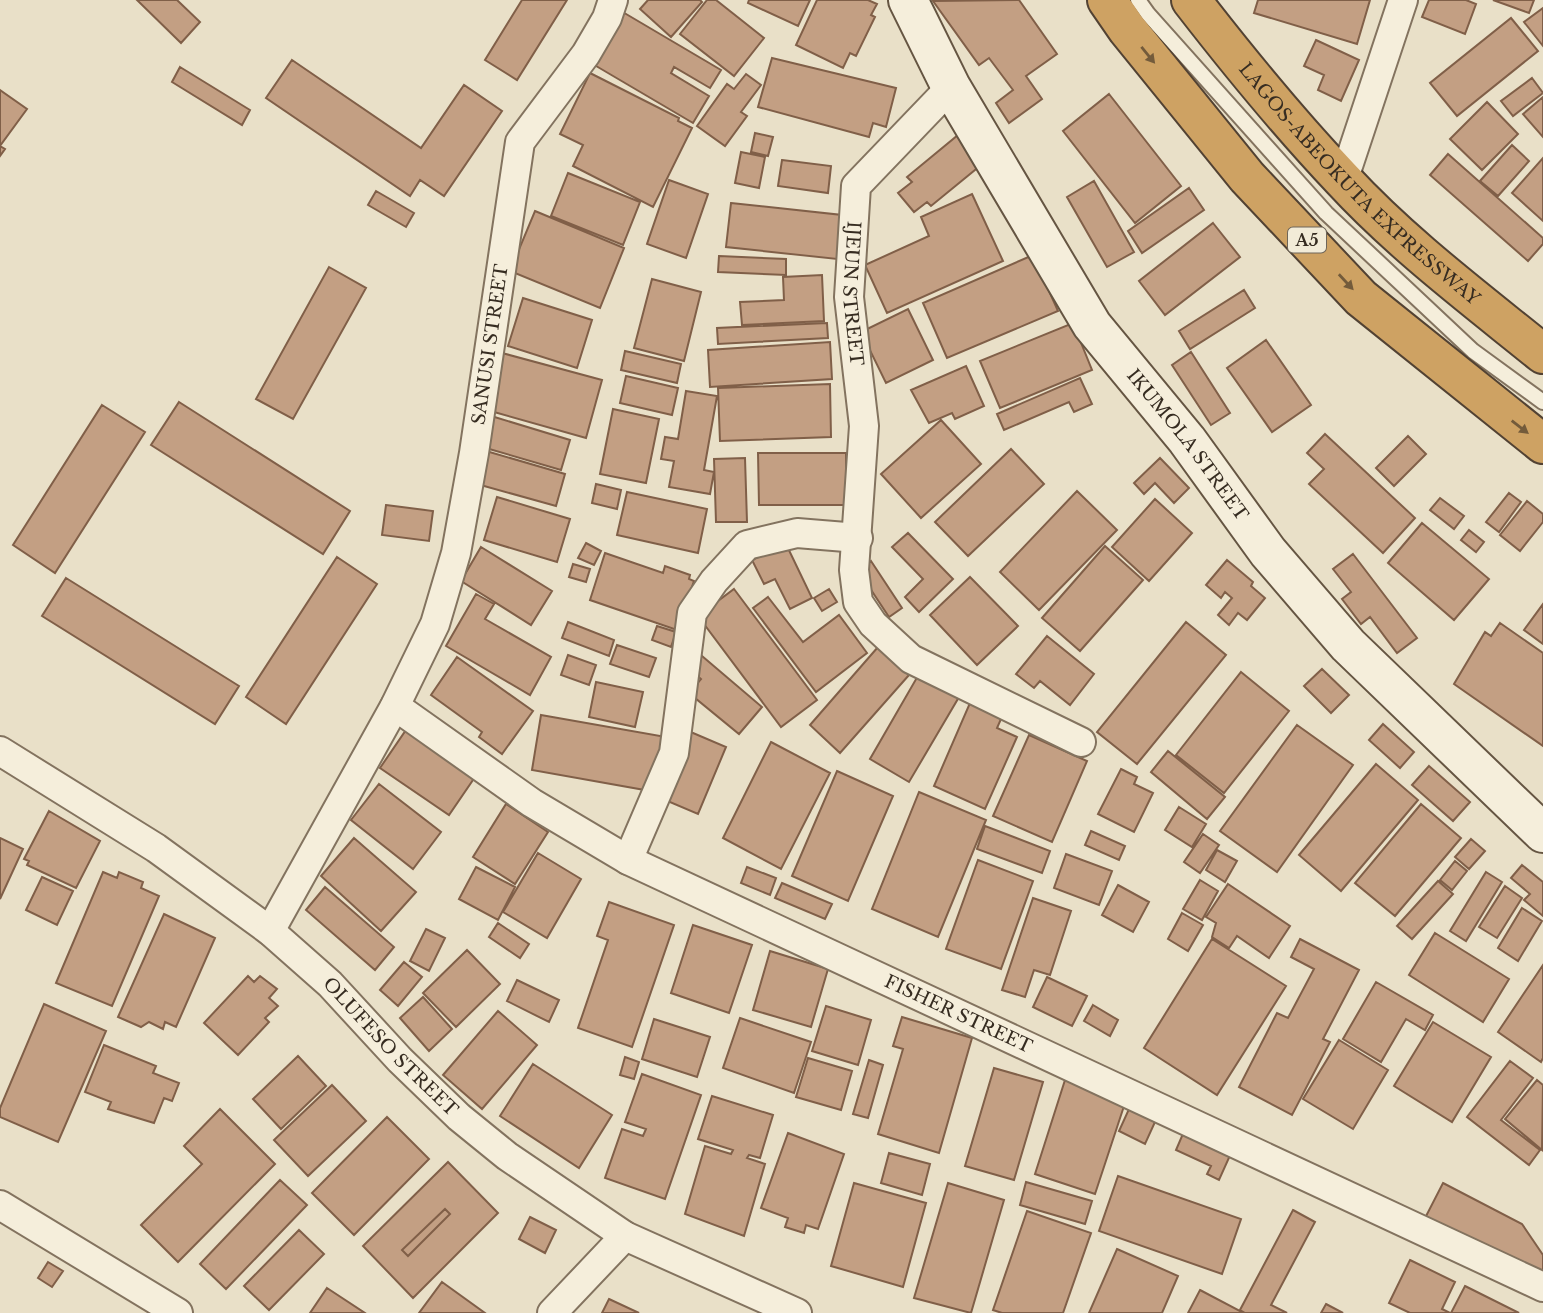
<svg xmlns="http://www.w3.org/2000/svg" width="1543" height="1313" viewBox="0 0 1543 1313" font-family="'Libre Baskerville',serif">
<rect width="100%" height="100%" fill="#e9e0c8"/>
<path fill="#c39f83" stroke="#805f48" stroke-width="2" fill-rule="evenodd" d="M137 0H177L200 22 181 43Z
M522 0H567L517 80 485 60Z
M648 0H700L702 2 671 37 640 9Z
M707 0H716L764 38 734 76 680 34Z
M749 0H810L798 26 748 3Z
M817 0H868L877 4 871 15 875 17 856 56 850 53 843 68 796 45Z
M1019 0 1057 54 1026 76 1042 99 1009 123 996 103 1013 90 989 58 979 65 933 1Z
M1258 0H1370L1357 44 1254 13Z
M1429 0H1466L1476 4 1465 34 1422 17Z
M1493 0H1534L1529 13Z
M1543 8V46L1524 22Z
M621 11 721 70 710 88 674 67 671 73 709 96 693 123 591 63Z
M1511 18 1538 51 1457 116 1430 83Z
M1316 40 1359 60 1341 101 1318 90 1324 75 1304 66Z
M772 58 896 88 886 127 873 123 869 137 758 107Z
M292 60 421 148 464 85 502 111 444 196 420 180 410 196 266 98Z
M180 67 250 110 242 125 172 82Z
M590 73 679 118 678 121 692 128 653 207 573 166 583 145 560 134Z
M746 74 761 85 741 112 747 116 725 146 697 126 727 84 734 89Z
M1532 78 1543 93 1513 116 1501 101Z
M0 90 27 109 0 146 5 149 0 156Z
M1109 94 1181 186 1135 223 1063 131Z
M1543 97V137L1523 114Z
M1487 102 1518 134 1482 170 1450 139Z
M755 133 773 137 768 156 751 152Z
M958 135 981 165 931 206 927 202 914 212 898 193 912 182 907 177Z
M1512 145 1529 161 1498 196 1480 181Z
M741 152 765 157 759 188 735 183Z
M1448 154 1543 238V244L1528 261 1430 175Z
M1543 158V221L1512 193Z
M782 160 831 166 828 193 778 186Z
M568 173 640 202 623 245 551 216Z
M669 180 708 194 686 258 647 244Z
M1094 181 1134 252 1107 267 1067 197Z
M1189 188 1204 210 1142 253 1128 231Z
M376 191 414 213 406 227 368 205Z
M972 194 1003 261 887 313 865 265 929 236 921 217Z
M731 203 842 215 837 259 726 247Z
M535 211 624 248 600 308 510 271Z
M1213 223 1240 257 1165 315 1139 281Z
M1033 255 1058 311 947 358 923 303Z
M719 256 786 259V275L718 272Z
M329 267 366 288 293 419 256 399Z
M822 275 824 321 742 325 740 302 784 300 783 277Z
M652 279 701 292 684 361 634 348Z
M1244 290 1255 308 1190 349 1179 331Z
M523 298 592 320 577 368 508 346Z
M908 309 933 360 886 383 861 332Z
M827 323 828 338 718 344 717 328Z
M1073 323 1092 370 1000 408 980 361Z
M1266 340 1311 405 1272 432 1227 368Z
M830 342 832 379 710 387 708 350Z
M625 351 681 364 677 383 621 370Z
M1191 352 1230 413 1211 425 1172 365Z
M502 353 602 380 586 438 487 410Z
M966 366 984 406 955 419 952 413 929 423 911 390Z
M626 376 678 388 672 415 620 403Z
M1080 378 1092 404 1074 412 1069 402 1004 430 997 414Z
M830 384 831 437 720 441 718 388Z
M686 391 717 396 704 470 714 472 710 494 669 487 674 461 661 459 665 437 678 439Z
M179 402 350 511 323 554 151 445Z
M102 405 145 432 55 573 13 545Z
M613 409 659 419 646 483 600 474Z
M488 415 570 440 561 470 479 446Z
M941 420 981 464 921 518 881 474Z
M1325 434 1415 518 1383 553 1309 484 1324 469 1307 453Z
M1408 436 1426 454 1394 486 1376 468Z
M1011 449 1044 484 968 556 935 522Z
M486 451 565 474 556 506 477 484Z
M758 453H846V505H759Z
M745 458 747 522H716L714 459Z
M1160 458 1189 488 1174 503 1155 483 1144 494 1134 483Z
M596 484 621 490 617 509 592 503Z
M1077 491 1117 530 1039 610 1000 572Z
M627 492 707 509 698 553 617 535Z
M1509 493 1521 502 1499 532 1486 522Z
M497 497 570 519 557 562 484 540Z
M1440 498 1464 516 1454 529 1430 510Z
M1155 499 1192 533 1149 581 1112 547Z
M1527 501 1543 514V522L1520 551 1500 535Z
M386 505 433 511 429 541 382 535Z
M1422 523 1489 579 1454 620 1388 563Z
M1469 530 1484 542 1476 552 1461 540Z
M908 533 953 579 919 612 905 597 923 579 892 547Z
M586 543 601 551 594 565 578 558Z
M786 544 812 598 790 609 775 579 764 584 752 560Z
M1105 546 1143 580 1080 651 1042 618Z
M481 547 552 591 531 625 461 581Z
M605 553 663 573 665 566 690 575 689 579 694 581 677 630 590 600Z
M1353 554 1417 638 1397 653 1370 617 1361 624 1342 599 1351 592 1333 569Z
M337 557 377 584 286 724 246 697Z
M1227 560 1253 582 1251 586 1265 598 1247 620 1238 613 1229 625 1218 615 1232 598 1225 592 1221 598 1206 585Z
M871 561 902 608 889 617 858 570Z
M573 564 590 569 586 582 569 577Z
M970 577 1018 626 977 665 930 615Z
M66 578 239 686 215 724 42 616Z
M734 589 817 700 781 727 698 616Z
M829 589 837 602 822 611 814 598Z
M476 594 494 604 485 619 551 657 530 695 446 646Z
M768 597 803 642 839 615 867 653 816 692 753 608Z
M1543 604V644L1524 630Z
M568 622 614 640 609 656 562 638Z
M1186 622 1226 655 1137 764 1097 732Z
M1500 623 1543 653V746L1454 684 1485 632 1491 636Z
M657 626 676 632 671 647 652 640Z
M1047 636 1094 674 1070 705 1040 681 1034 688 1016 674Z
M617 645 656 658 649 677 610 664Z
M878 647 909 675 840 753 810 725Z
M568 655 596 665 589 685 561 675Z
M702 656 762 707 739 734 689 693 701 679 691 670Z
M457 657 533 711 502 754 479 737 482 732 431 695Z
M1322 669 1349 695 1331 713 1304 686Z
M1241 672 1289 711 1224 793 1176 755Z
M919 674 959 697 909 782 870 759Z
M596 682 643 692 635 727 589 717Z
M973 696 1005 710 997 728 1017 737 985 809 934 786Z
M541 715 666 737 656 792 532 770Z
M1383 724 1414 752 1400 768 1369 740Z
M1297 725 1353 765 1277 872 1220 831Z
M406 730 475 777 449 815 380 768Z
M686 730 726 747 698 814 658 797Z
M1029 735 1087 761 1052 842 993 816Z
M771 742 830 773 781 869 723 838Z
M1168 751 1225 797 1207 819 1151 772Z
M1376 764 1418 800 1341 891 1299 855Z
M1429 766 1470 802 1453 821 1412 785Z
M1121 769 1137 777 1134 784 1153 793 1134 832 1098 814Z
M837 771 893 796 848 901 792 876Z
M379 784 441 832 413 869 351 820Z
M919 792 986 820 938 937 872 909Z
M506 804 548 832 515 884 473 857Z
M1421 804 1461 838 1395 916 1355 883Z
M1179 807 1206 824 1192 847 1165 830Z
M49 811 100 841 76 888 27 865 29 861 24 859Z
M985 826 1050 851 1042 873 977 849Z
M1091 831 1125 846 1119 860 1085 845Z
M1203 834 1219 845 1200 873 1184 862Z
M0 838 23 849 0 899Z
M354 838 416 892 381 931 321 876Z
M1471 839 1485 851 1469 869 1455 857Z
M1217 850 1237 861 1225 882 1206 870Z
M538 853 581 879 547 938 503 912Z
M1066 854 1112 871 1099 905 1054 888Z
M978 860 1033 881 1001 969 946 949Z
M1455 861 1467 871 1452 890 1440 880Z
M1522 865 1543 882V916L1524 900 1530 894 1511 878Z
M476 867 515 887 498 920 459 899Z
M747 867 776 878 770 895 741 883Z
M103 872 117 878 119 872 143 882 141 888 159 896 112 1006 56 983Z
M1486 872 1502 882 1466 941 1450 931Z
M42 877 73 891 57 925 26 910Z
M1200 880 1218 891 1202 920 1183 909Z
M1438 881 1453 894 1412 939 1397 926Z
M782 883 832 904 825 919 775 898Z
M1228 884 1290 926 1269 958 1237 936 1229 948 1212 937 1216 923 1206 917Z
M1118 885 1149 902 1133 932 1102 915Z
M1505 886 1522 898 1497 938 1479 927Z
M325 887 394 947 375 970 306 910Z
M1033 898 1071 911 1050 975 1034 970 1025 997 1002 990Z
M609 902 674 925 632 1047 578 1028 608 940 597 936Z
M1522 908 1542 921 1518 961 1498 948Z
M1182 913 1203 925 1188 951 1168 939Z
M164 914 215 938 176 1027 165 1022 163 1029 149 1022 141 1027 118 1017Z
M498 923 529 944 520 958 489 937Z
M693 925 752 945 729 1013 671 993Z
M426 929 445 938 429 971 410 961Z
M1435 933 1509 979 1483 1022 1409 975Z
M1212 939 1286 986 1217 1095 1144 1048Z
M1300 939 1359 970 1323 1039 1330 1042 1292 1115 1239 1087 1277 1013 1288 1018 1314 969 1291 957Z
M467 950 500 984 456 1027 423 993Z
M770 951 828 969 811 1027 753 1010Z
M404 962 422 977 398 1006 380 990Z
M1543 965V1058L1541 1062 1498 1032Z
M248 976 254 982 260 976 277 989 269 998 278 1006 265 1018 269 1022 238 1055 204 1023Z
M1047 977 1087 996 1072 1026 1033 1007Z
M517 980 559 1000 549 1022 507 1001Z
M1376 982 1433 1015 1425 1030 1406 1019 1381 1062 1343 1039Z
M423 997 452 1029 429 1051 400 1018Z
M44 1004 106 1031 58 1142 0 1117V1108Z
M1093 1005 1118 1020 1110 1036 1084 1021Z
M826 1006 871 1020 858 1065 812 1051Z
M498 1011 537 1045 482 1109 443 1075Z
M902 1017 972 1038 939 1153 878 1134 903 1049 893 1046Z
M740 1018 811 1042 794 1093 723 1068Z
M654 1019 710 1037 697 1077 642 1059Z
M1433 1022 1491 1057 1452 1122 1394 1086Z
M1339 1040 1388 1070 1353 1129 1303 1099Z
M104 1045 156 1066 153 1073 179 1083 172 1101 164 1098 154 1123 108 1109 111 1102 85 1092Z
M298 1056 326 1086 281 1129 253 1099Z
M625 1057 639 1062 634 1079 620 1075Z
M808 1058 852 1071 841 1110 796 1097Z
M869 1060 883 1065 868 1118 853 1114Z
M1510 1061 1533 1078 1501 1120 1540 1150 1529 1165 1467 1117Z
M533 1064 612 1115 579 1168 500 1116Z
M994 1068 1043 1082 1014 1180 965 1166Z
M642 1074 701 1095 665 1199 605 1178 622 1129 643 1136 646 1129 625 1122Z
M1065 1080 1126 1100 1095 1194 1035 1174Z
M1537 1080 1543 1085 1542 1150 1505 1119Z
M332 1085 366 1121 308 1176 274 1140Z
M712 1096 773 1115 760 1158 749 1155 747 1158 765 1164 744 1236 685 1214 705 1146 731 1154 733 1150 698 1139Z
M1134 1098 1160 1111 1145 1144 1119 1131Z
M220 1109 275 1164 178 1262 141 1225 202 1164 184 1146Z
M387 1117 429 1159 354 1235 312 1193Z
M1185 1129 1232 1151 1219 1180 1207 1174 1211 1166 1176 1150Z
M788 1133 844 1154 818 1229 806 1225 804 1233 785 1227 788 1218 761 1208Z
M889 1153 930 1164 922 1195 881 1183Z
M448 1162 498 1213 413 1298 363 1246ZM445 1209 450 1214 408 1256 402 1250Z
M1118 1176 1241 1219 1222 1274 1099 1231Z
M280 1180 307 1205 226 1289 200 1264Z
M1026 1182 1092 1201 1085 1224 1020 1205Z
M854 1183 926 1203 903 1287 831 1266Z
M948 1183 1004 1200 971 1313 914 1298Z
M1443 1183 1522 1224 1543 1255V1272L1423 1222Z
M445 1209 450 1214 408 1256 402 1250Z
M1293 1210 1315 1222 1271 1305 1287 1313H1245L1240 1310Z
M1027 1211 1091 1233 1063 1313H1002L993 1310Z
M530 1217 556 1230 545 1253 519 1239Z
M299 1230 324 1254 269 1310 244 1286Z
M1117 1249 1178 1276 1162 1313H1089Z
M1410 1260 1455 1282 1442 1309 1450 1313H1410L1389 1303Z
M48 1262 63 1271 52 1287 38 1278Z
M442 1282 485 1313H419Z
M1465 1286 1519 1313H1451Z
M327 1288 365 1313H310Z
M1200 1290 1242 1312V1313H1188Z
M609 1299 639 1313H602Z
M1326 1304 1343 1313H1321Z"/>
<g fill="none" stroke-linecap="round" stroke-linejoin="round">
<defs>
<path id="lane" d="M1138 0 1148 14 1326 213 1473 351 1543 402"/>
<g id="street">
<path id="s1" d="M951 87 856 186 849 297 864 426 854 570 858 602 873 624 911 659 1081 742"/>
<path d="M1343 181 1403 0"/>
<path id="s2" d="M395 706 532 803 628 860 1543 1287"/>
<path id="s3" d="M0 751 156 848 270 931 330 984 400 1060 459 1117 507 1156 625 1236 797 1313"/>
<path d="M628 860 674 753 692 613 714 581 747 545 797 533 858 538"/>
<path id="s4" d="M270 931 395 706 435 624 456 553 474 453 520 142 586 54 607 18 613 0"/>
<path d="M0 1205 178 1313"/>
<path d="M552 1313 625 1236"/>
</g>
<g id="secondary">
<path id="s5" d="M908 0 951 87 1092 325 1187 440 1268 552 1348 645 1543 833"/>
</g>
<g id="highway">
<path d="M1107 0 1127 29 1247 177 1361 298 1543 444"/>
<path id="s6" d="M1191 0C1239 62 1288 122 1342 179 1402 244 1474 298 1543 354"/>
</g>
</defs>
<use href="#lane" stroke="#83735f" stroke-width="18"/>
<use href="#street" stroke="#83735f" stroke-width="32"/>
<use href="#secondary" stroke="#655542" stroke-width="42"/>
<use href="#highway" stroke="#524233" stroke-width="42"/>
<use href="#lane" stroke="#f5eedb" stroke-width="14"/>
<use href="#street" stroke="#f5eedb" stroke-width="28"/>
<use href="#secondary" stroke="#f5eedb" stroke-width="38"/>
<use href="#highway" stroke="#cea263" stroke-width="38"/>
</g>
<defs><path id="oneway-solid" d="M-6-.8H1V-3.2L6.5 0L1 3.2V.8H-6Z" transform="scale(1.75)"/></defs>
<g fill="#735b3b">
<use href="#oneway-solid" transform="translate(1148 55) rotate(51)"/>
<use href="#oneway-solid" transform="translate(1346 282) rotate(47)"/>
<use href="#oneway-solid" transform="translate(1520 427) rotate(38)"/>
</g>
<g text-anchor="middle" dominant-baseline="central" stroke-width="7" stroke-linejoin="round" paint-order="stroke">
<rect fill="#f2ebd7" stroke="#6e6558" stroke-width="2" x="1288" y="227.5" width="38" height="25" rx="5"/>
<g font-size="16" font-weight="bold" fill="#362c21">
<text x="1307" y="240">A5</text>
</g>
<g font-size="18" fill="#362c21" stroke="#f2ebd7">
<text stroke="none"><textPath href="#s6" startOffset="250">LAGOS-ABEOKUTA EXPRESSWAY</textPath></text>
<text stroke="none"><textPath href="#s1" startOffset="245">IJEUN STREET</textPath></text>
<text stroke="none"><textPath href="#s4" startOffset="634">SANUSI STREET</textPath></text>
<text stroke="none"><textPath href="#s5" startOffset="527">IKUMOLA STREET</textPath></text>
<text stroke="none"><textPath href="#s2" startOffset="644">FISHER STREET</textPath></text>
<text stroke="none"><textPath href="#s3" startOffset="492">OLUFESO STREET</textPath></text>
</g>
</g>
</svg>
